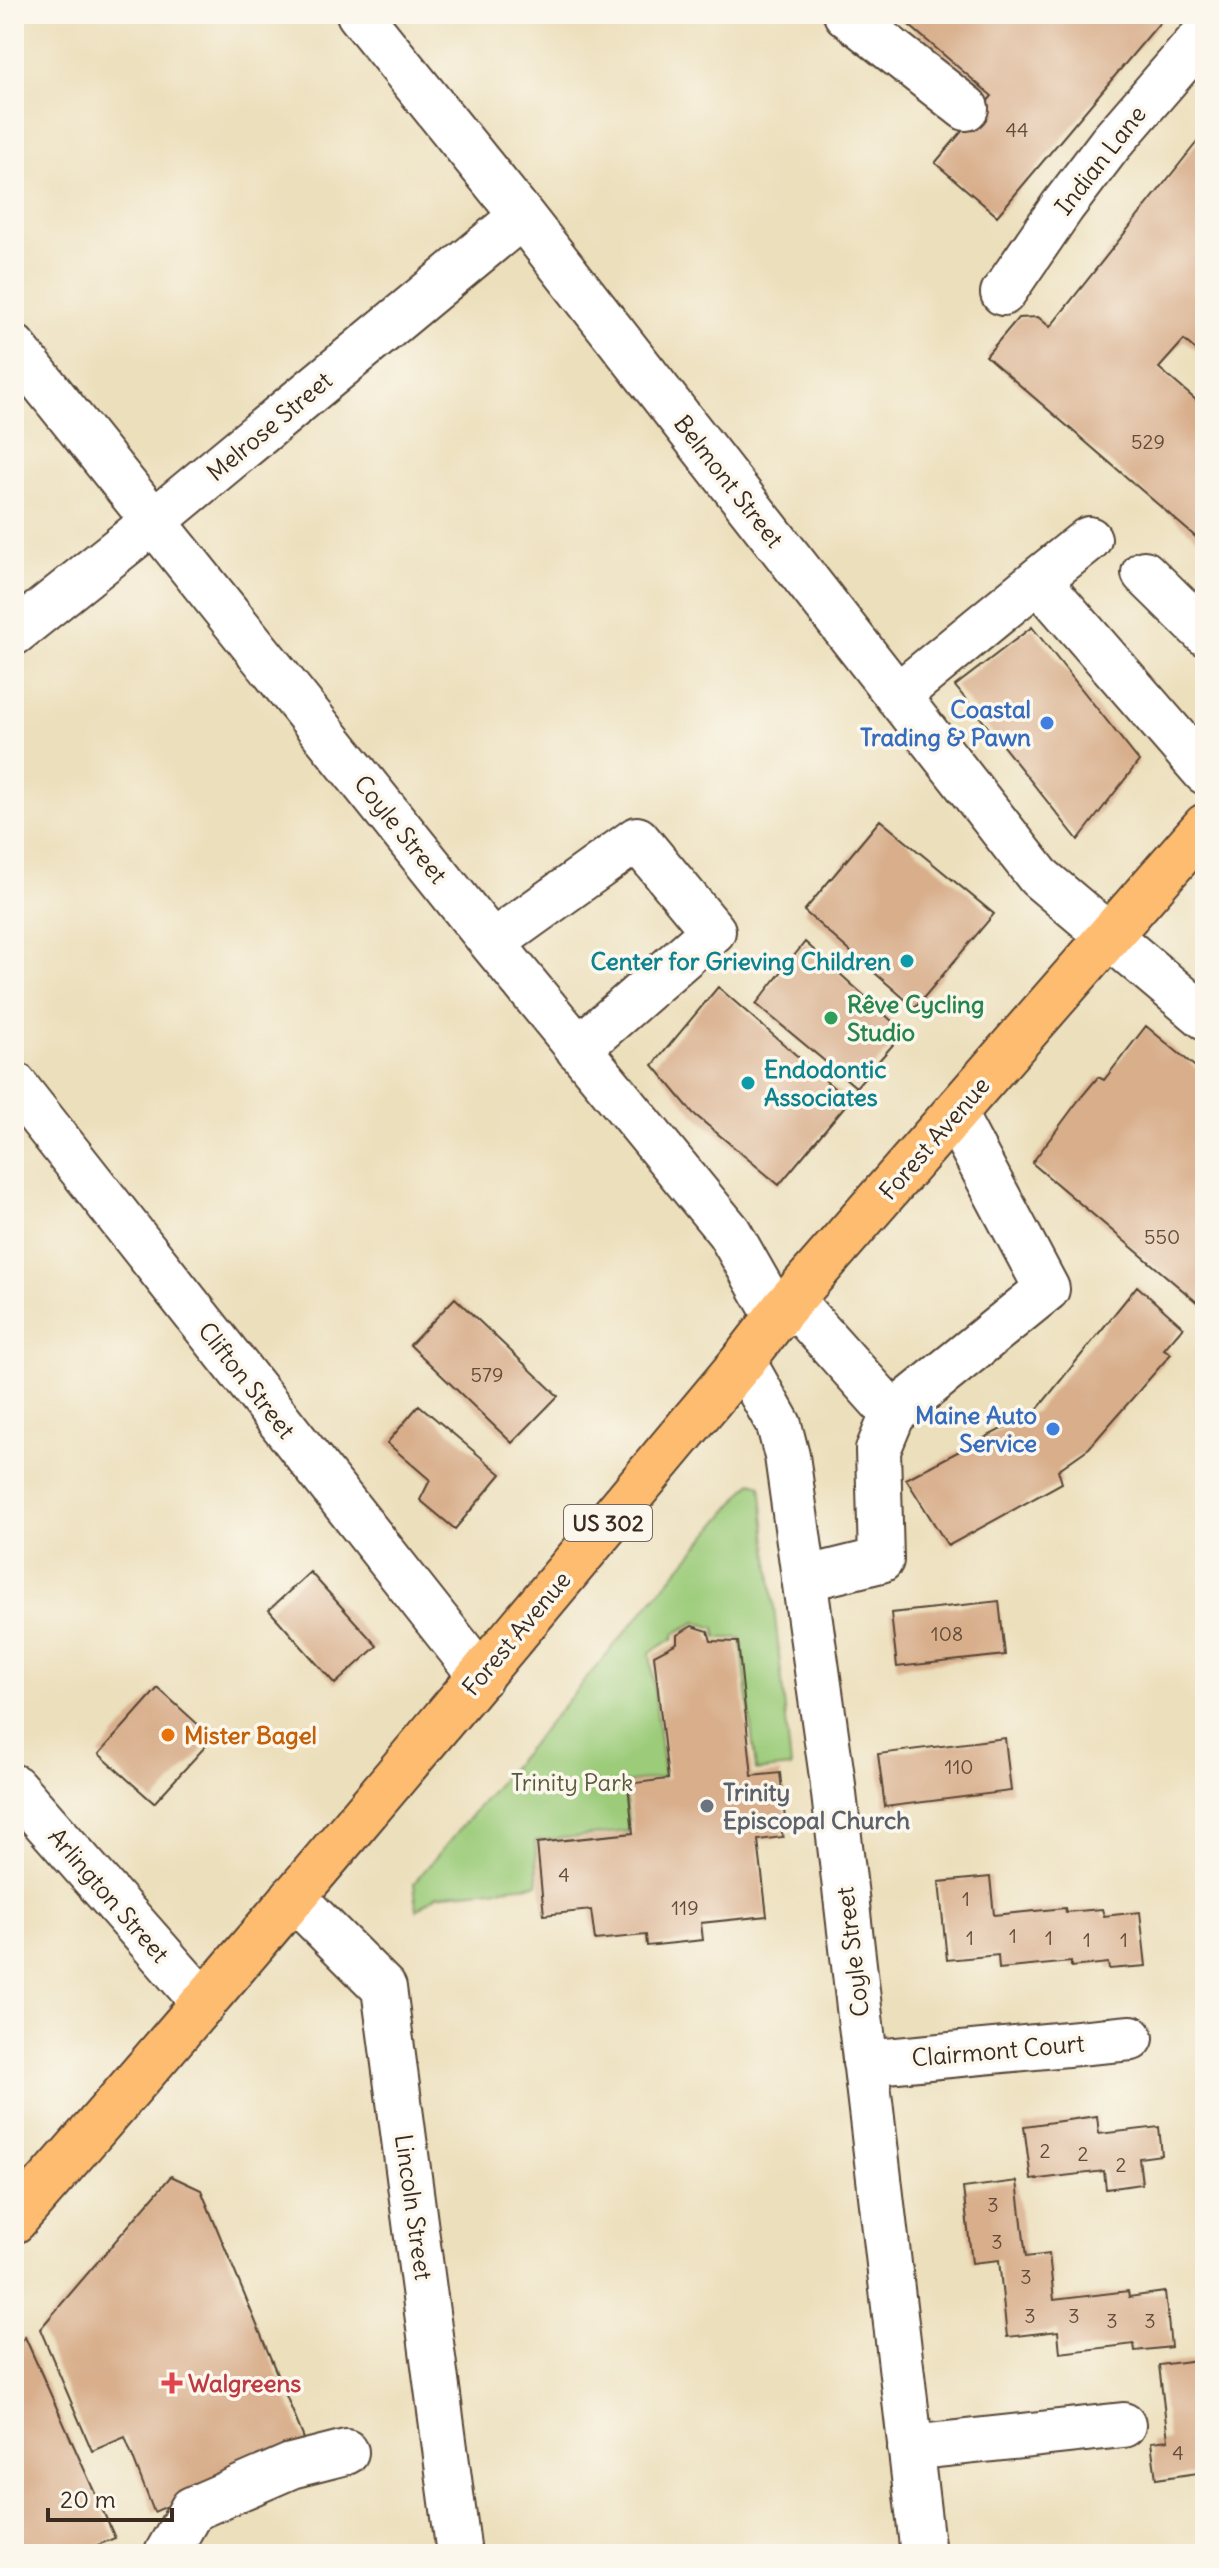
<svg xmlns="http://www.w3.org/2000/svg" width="1219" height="2568" viewBox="0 0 1219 2568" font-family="Delius,sans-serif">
<rect width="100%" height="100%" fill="#fbf7ec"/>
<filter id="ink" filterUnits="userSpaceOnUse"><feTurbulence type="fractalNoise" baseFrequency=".0125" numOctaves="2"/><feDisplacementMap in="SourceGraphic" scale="16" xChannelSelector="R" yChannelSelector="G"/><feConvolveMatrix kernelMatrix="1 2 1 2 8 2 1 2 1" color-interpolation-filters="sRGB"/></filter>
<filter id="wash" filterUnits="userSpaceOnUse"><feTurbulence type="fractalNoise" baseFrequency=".006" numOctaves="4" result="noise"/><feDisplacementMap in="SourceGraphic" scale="32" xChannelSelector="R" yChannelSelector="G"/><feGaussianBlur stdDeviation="1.8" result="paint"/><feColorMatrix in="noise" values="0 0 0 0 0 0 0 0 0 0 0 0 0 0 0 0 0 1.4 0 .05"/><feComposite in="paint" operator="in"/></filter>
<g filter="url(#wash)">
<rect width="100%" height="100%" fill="#ecdfbc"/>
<path fill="#9ccc7a" stroke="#6c7b4c" stroke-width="2" d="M752 1482 761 1485 791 1767 756 1771 741 1638H717L715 1628 696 1622 675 1633 673 1639 650 1652 664 1777 625 1783 629 1831 535 1841 538 1884 437 1895 417 1910 414 1883Z"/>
<g id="blocks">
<path fill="#d8ae8b" d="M896 14H1167L997 216 935 163 992 96Z
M1205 132V358L1184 340 1159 368 1205 408V545L986 356 1018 318 1038 317 1050 327Z
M1032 627 1139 761 1078 840 955 686Z
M880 820 994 914 915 1008 804 911Z
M805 942 904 1032 856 1087 756 1004Z
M718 987 849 1101 779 1185 693 1113 653 1065Z
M1146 1026 1205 1075V1309L1032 1163 1078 1101 1098 1077 1104 1080Z
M1137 1286 1183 1327 1164 1349 1171 1354 1089 1448 1058 1470 1062 1483 948 1546 906 1479 1036 1411Z
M455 1298 558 1396 512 1443 410 1345Z
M419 1405 501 1474 455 1529 420 1500 430 1480 387 1443Z
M310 1572 377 1646 335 1684 269 1610Z
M999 1601 1005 1655 897 1667 891 1613Z
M692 1626 708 1631 711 1641 738 1642 752 1776 780 1773 786 1828H781L783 1837 758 1840 767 1916 701 1923 703 1940 647 1946 646 1935 595 1940 591 1910 544 1915 537 1843 633 1833 628 1784 668 1779 654 1655 677 1643V1635Z
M158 1688 213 1738 154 1803 99 1754Z
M1005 1738 1011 1791 885 1807 878 1754Z
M990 1877 994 1915 1065 1908 1066 1912 1102 1909 1104 1916 1140 1912 1146 1966 1109 1969 1108 1963 1071 1967V1962L999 1969 998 1955 947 1960 939 1882Z
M1097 2116 1099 2134 1159 2127 1162 2155 1139 2158 1142 2184 1106 2189 1104 2171 1031 2180 1024 2126Z
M171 2176 201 2190 307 2446 154 2512 125 2437 92 2451 40 2329Z
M1017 2181 1026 2257 1049 2254 1054 2300 1128 2291 1129 2297 1165 2292 1171 2347 1135 2351 1134 2344 1060 2353 1058 2331 1007 2337 999 2260 972 2263 963 2188Z
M25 2337 115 2538 76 2554H14V2350Z
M1205 2359V2435L1201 2436 1205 2472 1156 2479 1151 2442 1168 2440 1159 2365Z"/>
</g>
</g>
<g filter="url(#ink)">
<use href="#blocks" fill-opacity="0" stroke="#564536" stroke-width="2"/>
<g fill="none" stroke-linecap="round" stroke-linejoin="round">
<defs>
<path id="minor" d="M359 14 522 216 1039 877 1205 1017
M846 14 966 108
M1003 293 1062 207 1110 144 1205 34
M14 347 492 943 729 1232 778 1318
M1144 573 1205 633
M1038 580 1089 539
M14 633 153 522 522 216
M897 696 1038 580 1205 772
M492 943 637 839 713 931 578 1049
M14 1084 481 1676
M791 1300 893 1414 1047 1289 954 1114
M743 1361 779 1425 787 1456 832 1777 923 2554
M804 1579 881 1560 878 1450 893 1414
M14 1787 204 2003
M293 1897 384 1988 459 2554
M865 2063 1131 2038
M910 2448 1123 2425
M167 2553 192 2509 291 2466 346 2452"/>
<path id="highway" d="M14 2221C262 1939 502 1650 743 1361L784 1308 1205 826"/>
</defs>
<use href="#minor" stroke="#564536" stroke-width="48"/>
<use href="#highway" stroke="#564536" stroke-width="48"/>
<use href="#minor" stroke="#fff" stroke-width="44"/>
<use href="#highway" stroke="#fdbc70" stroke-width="44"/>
</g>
</g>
<g fill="#3f7fe0" stroke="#fbf7ec" stroke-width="3">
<circle cx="1047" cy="723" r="8"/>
<circle cx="1053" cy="1429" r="8"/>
</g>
<g fill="#0f9aa8" stroke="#fbf7ec" stroke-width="3">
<circle cx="907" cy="961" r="8"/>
<circle cx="748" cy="1083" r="8"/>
</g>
<circle fill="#2e9e5b" stroke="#fbf7ec" stroke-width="3" cx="831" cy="1018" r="8"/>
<circle fill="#e8710a" stroke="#fbf7ec" stroke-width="3" cx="168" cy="1735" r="8"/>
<circle fill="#6b7280" stroke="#fbf7ec" stroke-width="3" cx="707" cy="1806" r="8"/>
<path fill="#e0444e" stroke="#fbf7ec" stroke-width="3" d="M168 2371h8v8h8v8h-8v8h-8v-8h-8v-8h8z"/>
<g text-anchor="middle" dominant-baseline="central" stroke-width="7" stroke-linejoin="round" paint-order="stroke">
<g font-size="20" fill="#624b39">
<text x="1017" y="129">44</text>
<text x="1148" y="441">529</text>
<text x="1162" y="1236">550</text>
<text x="487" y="1374">579</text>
<text x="947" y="1633">108</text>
<text x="959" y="1766">110</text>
<text x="564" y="1874">4</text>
<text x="966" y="1898">1</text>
<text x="685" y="1907">119</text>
<text x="1013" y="1935">1</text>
<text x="970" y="1937">1</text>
<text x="1049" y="1937">1</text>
<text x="1087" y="1939">1</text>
<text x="1124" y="1939">1</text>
<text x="1045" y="2150">2</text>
<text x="1083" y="2153">2</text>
<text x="1121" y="2164">2</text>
<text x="993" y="2204">3</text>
<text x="997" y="2241">3</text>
<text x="1026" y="2276">3</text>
<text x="1030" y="2315">3</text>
<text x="1074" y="2315">3</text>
<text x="1112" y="2320">3</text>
<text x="1150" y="2320">3</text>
<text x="1178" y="2452">4</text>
</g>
<rect fill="#fbf7ec" stroke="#75685c" stroke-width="2" x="564" y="1505" width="88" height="36" rx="6"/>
<g font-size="22" font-weight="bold" fill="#3b2a1e">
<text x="608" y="1523">US 302</text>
</g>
<g font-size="24" fill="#3b2a1e" stroke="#fbf7ec">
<text transform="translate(1100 160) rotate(-52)">Indian Lane</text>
<text transform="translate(269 426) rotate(-40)">Melrose Street</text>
<text transform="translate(729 481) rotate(52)">Belmont Street</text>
<text transform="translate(401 829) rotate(51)">Coyle Street</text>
<text transform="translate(934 1138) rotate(-49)">Forest Avenue</text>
<text transform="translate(247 1380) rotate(52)">Clifton Street</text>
<text transform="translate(516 1633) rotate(-50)">Forest Avenue</text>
<text transform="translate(109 1895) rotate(49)">Arlington Street</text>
<text transform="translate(852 1952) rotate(-97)">Coyle Street</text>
<text transform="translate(998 2050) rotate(-5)">Clairmont Court</text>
<text transform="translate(414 2207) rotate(82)">Lincoln Street</text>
</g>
<g font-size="24" font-weight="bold" fill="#366cbe" stroke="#fbf7ec" text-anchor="end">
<text x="1031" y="709">Coastal<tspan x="1031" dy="28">Trading &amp; Pawn</tspan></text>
<text x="1037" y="1415">Maine Auto<tspan x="1037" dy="28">Service</tspan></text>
</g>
<g font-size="24" font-weight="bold" fill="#0d838f" stroke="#fbf7ec" text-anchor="end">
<text x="891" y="961">Center for Grieving Children</text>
<text x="764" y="1069" text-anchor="start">Endodontic<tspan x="764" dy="28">Associates</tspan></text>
</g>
<g font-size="24" font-weight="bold" fill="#27864d" stroke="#fbf7ec" text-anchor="start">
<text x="847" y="1004">Rêve Cycling<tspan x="847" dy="28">Studio</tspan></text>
</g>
<g font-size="24" font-weight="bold" fill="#c56008" stroke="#fbf7ec" text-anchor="start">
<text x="184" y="1735">Mister Bagel</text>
</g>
<g font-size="24" fill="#585b3a" stroke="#fbf7ec">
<text x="572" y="1782">Trinity Park</text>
</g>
<g font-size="24" font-weight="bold" fill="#5b616d" stroke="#fbf7ec" text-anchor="start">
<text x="723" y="1792">Trinity<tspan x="723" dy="28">Episcopal Church</tspan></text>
</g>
<g font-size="24" font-weight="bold" fill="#be3a42" stroke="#fbf7ec" text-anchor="start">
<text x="188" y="2383">Walgreens</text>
</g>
</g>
<rect width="1219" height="2568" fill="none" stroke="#fbf7ec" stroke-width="48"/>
<path d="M48 2508v12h124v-12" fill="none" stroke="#3b2a1e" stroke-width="4"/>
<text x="60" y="2508" font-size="24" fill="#3b2a1e" stroke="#fbf7ec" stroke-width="6" paint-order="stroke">20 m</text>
</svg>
